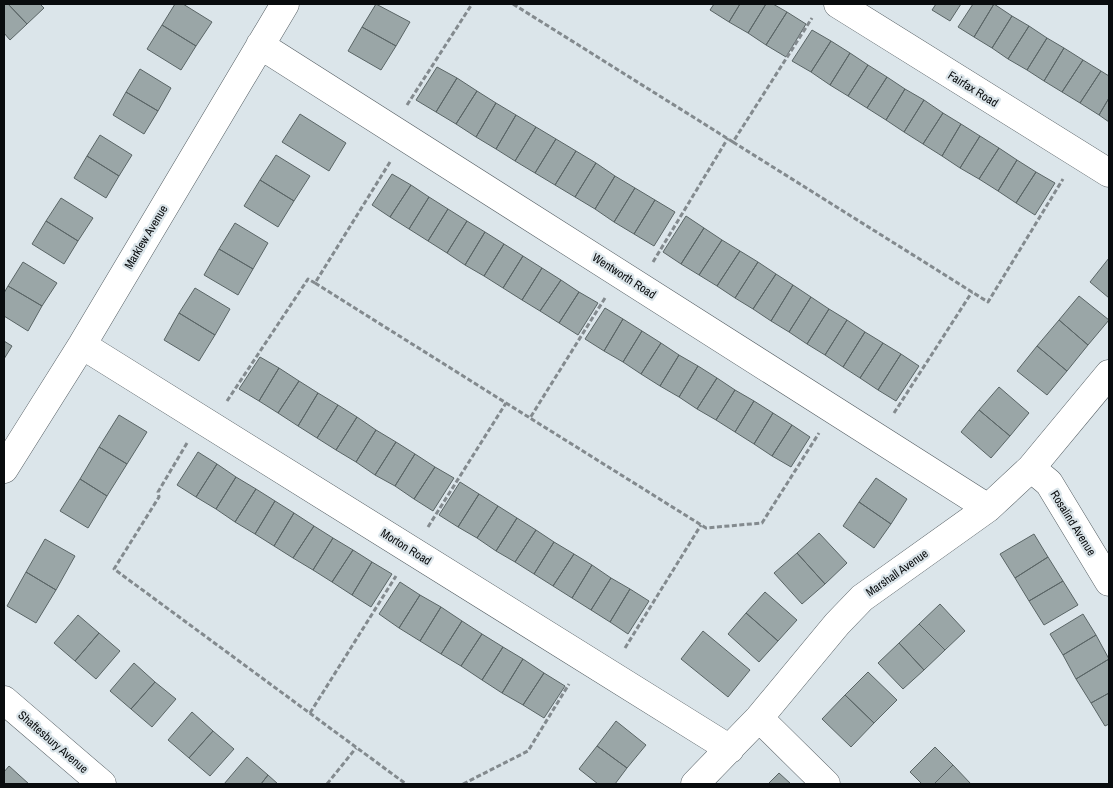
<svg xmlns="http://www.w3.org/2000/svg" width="1113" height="788" viewBox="0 0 1113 788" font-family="'Archivo Narrow',sans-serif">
<rect width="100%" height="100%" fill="#dbe5ea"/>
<path fill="#9aa6a7" stroke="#5a6566" d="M4 4H8L27 24 10 40 4 33Z
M8 4H40L44 8 27 24Z
M175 4H183L212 22 196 46 162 25Z
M376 4 410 22 396 46 362 27Z
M714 4H740L729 22 710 10Z
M740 4H766L748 33 729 22Z
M766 4H773L787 12 766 45 748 33Z
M936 4H961L950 21 932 10Z
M973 4H994L974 37 958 27Z
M994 4 1012 16 992 48 974 37Z
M787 12 806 24 786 57 766 45Z
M1012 16 1029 26 1008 59 992 48Z
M162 25 196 46 181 70 147 49Z
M1029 26 1047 38 1027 70 1008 59Z
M362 27 396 46 381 70 348 51Z
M812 30 831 41 811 72 792 61Z
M1047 38 1064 48 1044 81 1027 70Z
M831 41 850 53 830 85 811 72Z
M1064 48 1083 60 1062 92 1044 81Z
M850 53 868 65 848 96 830 85Z
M1083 60 1101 71 1080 103 1062 92Z
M868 65 887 77 867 108 848 96Z
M437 67 457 78 436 112 416 100Z
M140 69 171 88 158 111 126 92Z
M1101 71 1109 76V98L1099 115 1080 103Z
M887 77 905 89 886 120 867 108Z
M457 78 477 91 456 124 436 112Z
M905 89 924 100 904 132 886 120Z
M477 91 496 103 476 137 456 124Z
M126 92 158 111 144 134 113 115Z
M1109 98V122L1099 115Z
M924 100 943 113 923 144 904 132Z
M496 103 516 115 496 149 476 137Z
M943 113 961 124 942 156 923 144Z
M300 114 346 143 329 171 282 142Z
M516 115 536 127 515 161 496 149Z
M961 124 980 136 960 168 942 156Z
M536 127 556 139 535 173 515 161Z
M100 135 132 155 119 176 87 156Z
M980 136 999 148 979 179 960 168Z
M556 139 576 151 555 185 535 173Z
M999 148 1017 160 998 191 979 179Z
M576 151 596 163 575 197 555 185Z
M276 155 310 176 294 201 260 180Z
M87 156 119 176 106 198 74 178Z
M1017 160 1036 172 1016 203 998 191Z
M596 163 615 176 595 209 575 197Z
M1036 172 1055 183 1035 215 1016 203Z
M392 174 411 185 390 217 372 205Z
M615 176 635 188 614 222 595 209Z
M260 180 294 201 278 227 244 206Z
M411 185 429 197 409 229 390 217Z
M635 188 655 200 634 234 614 222Z
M429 197 448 209 428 241 409 229Z
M61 198 93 218 78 241 46 221Z
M655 200 675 212 654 246 634 234Z
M448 209 467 221 447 253 428 241Z
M686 216 704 228 681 264 663 252Z
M46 221 78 241 64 264 32 244Z
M467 221 485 232 465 265 447 253Z
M235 223 268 243 253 269 219 249Z
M704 228 722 240 699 275 681 264Z
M485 232 504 244 484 276 465 265Z
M722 240 740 251 717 286 699 275Z
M504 244 523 256 503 288 484 276Z
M219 249 253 269 238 295 204 275Z
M740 251 758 262 735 298 717 286Z
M523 256 542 268 522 300 503 288Z
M1109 258V298L1090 282Z
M23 262 57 283 42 306 8 286Z
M758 262 776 274 753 309 735 298Z
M542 268 561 280 540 311 522 300Z
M776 274 793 285 771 321 753 309Z
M561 280 579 292 559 323 540 311Z
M793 285 811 297 789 332 771 321Z
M8 286 42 306 28 331 4 316V293Z
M195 288 230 309 215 335 179 313Z
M579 292 598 303 578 335 559 323Z
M1079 296 1109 320 1088 345 1059 320Z
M811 297 829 309 807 344 789 332Z
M605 308 623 319 604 351 585 339Z
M829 309 847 320 825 355 807 344Z
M179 313 215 335 199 361 164 340Z
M623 319 642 331 623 362 604 351Z
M847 320 865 332 843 367 825 355Z
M1059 320 1088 345 1067 371 1037 346Z
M642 331 661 343 641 374 623 362Z
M865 332 883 343 860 378 843 367Z
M4 341 12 346 4 359Z
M661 343 679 355 660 386 641 374Z
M883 343 901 354 878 390 860 378Z
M1037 346 1067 371 1047 395 1017 371Z
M901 354 919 366 896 401 878 390Z
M679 355 698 366 679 397 660 386Z
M260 357 279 368 259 401 239 389Z
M698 366 717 378 697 409 679 397Z
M279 368 299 381 278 413 259 401Z
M717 378 735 390 716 420 697 409Z
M299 381 318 393 298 426 278 413Z
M999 387 1029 413 1010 436 979 410Z
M735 390 754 401 735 432 716 420Z
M318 393 338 405 317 438 298 426Z
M754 401 773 413 754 444 735 432Z
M338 405 357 417 336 450 317 438Z
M979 410 1010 436 991 458 961 432Z
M773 413 792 425 772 456 754 444Z
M119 415 147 432 127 464 99 447Z
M357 417 376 430 356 462 336 450Z
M792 425 810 437 791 467 772 456Z
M376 430 396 442 375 475 356 462Z
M396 442 415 454 395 486 375 475Z
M99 447 127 464 107 496 80 479Z
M198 452 217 464 196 497 177 485Z
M415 454 435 467 414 499 395 486Z
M217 464 236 477 216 509 196 497Z
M435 467 454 478 433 511 414 499Z
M236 477 256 489 235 522 216 509Z
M876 478 907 499 891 524 859 502Z
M80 479 107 496 88 528 60 511Z
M460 482 479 494 458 527 439 515Z
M256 489 275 501 255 534 235 522Z
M479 494 498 506 477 538 458 527Z
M275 501 294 513 274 546 255 534Z
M859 502 891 524 874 548 843 526Z
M498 506 517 518 496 551 477 538Z
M294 513 314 526 293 558 274 546Z
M517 518 536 530 515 562 496 551Z
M314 526 333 538 313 570 293 558Z
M536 530 554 542 534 574 515 562Z
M819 533 847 563 825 584 797 553Z
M1034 534 1048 557 1015 578 1000 554Z
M333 538 353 550 332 582 313 570Z
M45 539 75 556 56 590 26 572Z
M554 542 574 554 553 586 534 574Z
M353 550 372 562 352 595 332 582Z
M797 553 825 584 802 604 774 573Z
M574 554 592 565 572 598 553 586Z
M1048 557 1063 581 1029 601 1015 578Z
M372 562 392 574 371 607 352 595Z
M592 565 611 578 591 610 572 598Z
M26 572 56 590 36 623 7 606Z
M611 578 630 589 610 622 591 610Z
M1063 581 1078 605 1044 625 1029 601Z
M400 582 420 595 399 628 379 614Z
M630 589 649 601 628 634 610 622Z
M765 592 797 620 778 641 746 613Z
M420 595 441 607 420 641 399 628Z
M940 604 965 631 945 650 919 624Z
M441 607 462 621 441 654 420 641Z
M746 613 778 641 759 662 728 634Z
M1083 614 1096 635 1063 655 1050 634Z
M78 615 99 633 75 661 54 643Z
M462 621 482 634 461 666 441 654Z
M919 624 945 650 924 670 899 643Z
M703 631 750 670 728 697 681 659Z
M99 633 120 651 96 679 75 661Z
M482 634 503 647 482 680 461 666Z
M1096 635 1109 659 1076 679 1063 655Z
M899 643 924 670 903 689 878 663Z
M503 647 523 659 502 693 482 680Z
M523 659 544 673 523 705 502 693Z
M1109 659V693L1091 703 1076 679Z
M134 663 155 682 131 709 110 691Z
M868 672 897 700 874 723 845 695Z
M544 673 565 686 544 718 523 705Z
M155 682 176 699 152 727 131 709Z
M1109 693V724L1105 726 1091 703Z
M845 695 874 723 851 747 822 719Z
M192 712 213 731 189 758 168 740Z
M616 721 646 745 627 768 597 746Z
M213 731 234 749 210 776 189 758Z
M597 746 627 768 615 784H598L579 769Z
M935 747 953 765 934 784H922L910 772Z
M247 757 268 775 261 784H224Z
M953 765 971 784H934Z
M9 766 29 784H4V772Z
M779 773 791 784H768Z
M268 775 278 784H261Z"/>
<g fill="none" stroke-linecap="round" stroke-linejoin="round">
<defs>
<path id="street" d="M838 4 1109 173
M260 45 988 508
M82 345 730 749
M1031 468 1049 483 1109 582
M4 469 82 345 285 4
M4 700 102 784
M759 718 826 784
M695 784 759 718 837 624 862 598 988 508 1031 468 1109 374"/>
</defs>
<use href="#street" stroke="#555e63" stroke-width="29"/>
<path stroke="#838a8e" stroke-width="3" stroke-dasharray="5 2.5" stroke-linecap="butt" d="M513 4 733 142 812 18
M407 105 472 4
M733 142 988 302 1063 179
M390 162 315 283 530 418
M653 262 728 138
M605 298 530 418 706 528 762 523 819 433
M227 401 308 279 315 283
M894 413 972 292
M187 443 158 492 159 497 114 569 406 784
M428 527 506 403
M625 648 701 525
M310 713 396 576
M327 784 356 748
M463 784 528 751 569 684"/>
<use href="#street" stroke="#fff" stroke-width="28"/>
</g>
<g text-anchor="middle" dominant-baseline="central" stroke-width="4.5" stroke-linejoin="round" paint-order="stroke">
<g font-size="12" fill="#090c0e" stroke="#dbe5ea">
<text transform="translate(973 89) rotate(32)">Fairfax Road</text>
<text transform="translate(146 237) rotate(-59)">Marklew Avenue</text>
<text transform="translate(624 276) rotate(33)">Wentworth Road</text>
<text transform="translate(1073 523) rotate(58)">Rosalind Avenue</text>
<text transform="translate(406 547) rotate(32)">Morton Road</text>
<text transform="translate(897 573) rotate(-35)">Marshall Avenue</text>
<text transform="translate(53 742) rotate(41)">Shaftesbury Avenue</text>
</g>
</g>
<rect width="1113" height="788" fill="none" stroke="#090c0e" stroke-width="10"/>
</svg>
